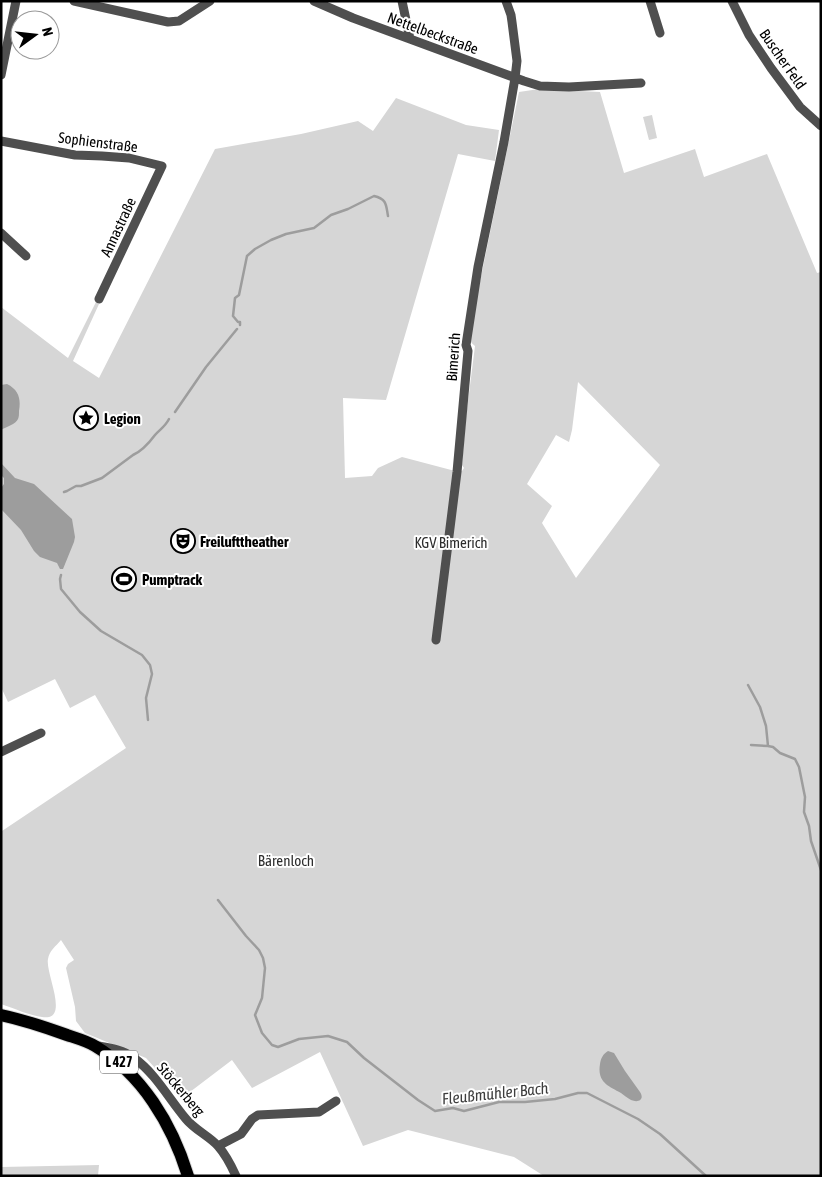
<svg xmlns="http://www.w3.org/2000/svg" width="822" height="1177" viewBox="0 0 822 1177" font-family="'Asap Condensed',sans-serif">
<rect width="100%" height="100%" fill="#fff"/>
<path fill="#d6d6d6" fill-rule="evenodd" d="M539 89 600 92 624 173 695 149 704 177 767 154 817 273 821 272V1176H544L514 1157 408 1130 363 1146 320 1052 252 1088 232 1060 182 1098 146 1058 85 1033 76 1021 75 1007 66 968 68 964 74 960 61 940C56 946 49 951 48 959 45 973 71 1022 42 1017 31 1016 13 1008 1 1004V829L2 831 126 748 95 695 70 708 55 679 8 702 1 687V307L68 358 96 302 99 304 73 361 99 378 215 149 301 134 358 121 373 131 396 98 466 125 499 130 495 161 458 154 386 400 343 398 345 478 372 476 378 468 402 457 455 471H462L464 468 462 465 466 417 475 346C471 343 469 340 469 335L519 92ZM578 382 660 465 576 578 542 523 552 506 527 484 556 435 569 442 572 430Z
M652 115 657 138 649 140 643 117Z
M99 1165 98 1176H1V1167Z"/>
<path fill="#9d9d9d" d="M7 384C19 390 21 399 19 411 19 414 19 417 18 419 16 424 6 427 1 430V385Z
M1 463 15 478 34 484 72 519 75 537 74 542 63 569H60L57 563 40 557 34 551 21 530 1 509V488L4 484V478L1 475Z
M608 1051 614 1053 625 1071 640 1092C645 1100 638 1103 631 1100 627 1098 624 1095 621 1093 608 1086 597 1082 600 1064 601 1058 603 1054 608 1051Z"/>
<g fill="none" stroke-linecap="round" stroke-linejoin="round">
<path stroke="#9d9d9d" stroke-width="2.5" d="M240 325V322H238L233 316 235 298 239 295 247 256 255 249 271 240 286 234 314 228 331 215 348 209 374 196C387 199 386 205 388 216
M175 412 206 367 237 329
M64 492 67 491 76 486H81L102 478 133 455C142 451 149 443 155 435 159 430 165 427 169 419
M61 575 60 579 61 589 80 612 101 631 142 655 150 665 152 674 146 698 148 720
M748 685 760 707 766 726 768 746 773 747 780 753 795 759 799 767 805 797 804 812 809 826 811 841 821 870
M751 745 768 746
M218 900 246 936 259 950 263 958 265 968 262 998 255 1015 262 1033 272 1045 278 1047 299 1039 328 1036 347 1042 364 1058 418 1100 435 1111 453 1108 464 1111 499 1102H525L555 1099 578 1093H587L638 1119 660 1134 706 1176"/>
<defs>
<path id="primary" d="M1 1015C24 1020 45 1027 67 1035 76 1038 87 1041 95 1046 142 1074 172 1124 188 1176"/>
</defs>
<use href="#primary" stroke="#dbdbdb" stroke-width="14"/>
<path stroke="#4f4f4f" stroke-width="9" d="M74 1 168 22 179 21 210 1
M314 1 353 18 524 81 540 86 569 87 641 83
M402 1 410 39
M650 1 660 33
M732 1 749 35 771 68 800 107 821 126
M1 75 16 1
M1 141 75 155 102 156 129 158 162 166 99 299
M1 233 26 256
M436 640 457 472 468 351 466 345 478 267 504 142 515 78 517 61 512 22 511 15 506 1
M1 752 41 733
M98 1046C111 1048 124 1050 134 1058 156 1074 169 1099 186 1119 195 1130 209 1136 218 1146 226 1155 231 1165 236 1176
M218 1146 241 1134 252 1119 258 1115 319 1112 336 1101"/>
<use href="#primary" stroke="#000" stroke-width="12"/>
</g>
<defs>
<symbol id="sight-ring" viewBox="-11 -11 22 22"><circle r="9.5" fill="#fff" stroke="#000" stroke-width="1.5"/><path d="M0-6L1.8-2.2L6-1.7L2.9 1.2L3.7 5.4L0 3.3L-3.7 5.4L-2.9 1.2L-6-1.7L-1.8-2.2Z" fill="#000"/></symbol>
<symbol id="theatre-ring" viewBox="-11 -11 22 22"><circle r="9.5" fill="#fff" stroke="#000" stroke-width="1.5"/><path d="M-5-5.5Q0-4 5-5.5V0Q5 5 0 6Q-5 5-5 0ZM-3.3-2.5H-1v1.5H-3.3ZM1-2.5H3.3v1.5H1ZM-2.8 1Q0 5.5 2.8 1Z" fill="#000"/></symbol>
<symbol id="stadium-ring" viewBox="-11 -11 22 22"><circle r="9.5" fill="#fff" stroke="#000" stroke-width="1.5"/><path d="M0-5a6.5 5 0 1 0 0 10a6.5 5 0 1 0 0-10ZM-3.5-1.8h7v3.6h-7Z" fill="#000"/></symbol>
</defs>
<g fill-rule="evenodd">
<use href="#sight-ring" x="72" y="404" width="28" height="28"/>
<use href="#theatre-ring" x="169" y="527" width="28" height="28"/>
<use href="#stadium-ring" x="110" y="565" width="28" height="28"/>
</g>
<g text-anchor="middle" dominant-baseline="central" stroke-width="4" stroke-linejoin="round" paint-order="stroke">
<rect fill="#fff" stroke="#4c4c4c" stroke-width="1" x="100" y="1050.5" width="38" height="23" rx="4"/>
<g font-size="14" font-weight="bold" fill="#000">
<text x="119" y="1062">L 427</text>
</g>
<g font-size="15" fill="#000" stroke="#fff">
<text transform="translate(433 33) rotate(20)">Nettelbeckstraße</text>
<text transform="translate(783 59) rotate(55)">Buscher Feld</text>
<text transform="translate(98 142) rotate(7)">Sophienstraße</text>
<text transform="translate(118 227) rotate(-65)">Annastraße</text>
<text transform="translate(453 357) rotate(-86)">Bimerich</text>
<text transform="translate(181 1089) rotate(50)">Stöckerberg</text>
</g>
<g font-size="15" font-weight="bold" fill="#000" stroke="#fff" text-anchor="start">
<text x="104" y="418">Legion</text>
<text x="200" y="541">Freilufttheather</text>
<text x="142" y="579">Pumptrack</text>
</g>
<g font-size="15" fill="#2d2d2d" stroke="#fff">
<text x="451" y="542">KGV Bimerich</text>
<text x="286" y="860">Bärenloch</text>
</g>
<g font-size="16" font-style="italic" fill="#3e3e3e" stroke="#fff">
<text transform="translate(495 1093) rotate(-6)">Fleußmühler Bach</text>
</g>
</g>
<rect width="822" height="1177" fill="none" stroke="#000000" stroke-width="5"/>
<g transform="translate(35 35) rotate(75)"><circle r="24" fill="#ffffff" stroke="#999999"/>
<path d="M0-4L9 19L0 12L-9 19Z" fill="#000000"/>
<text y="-8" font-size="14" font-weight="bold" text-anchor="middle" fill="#000000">N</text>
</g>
</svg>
